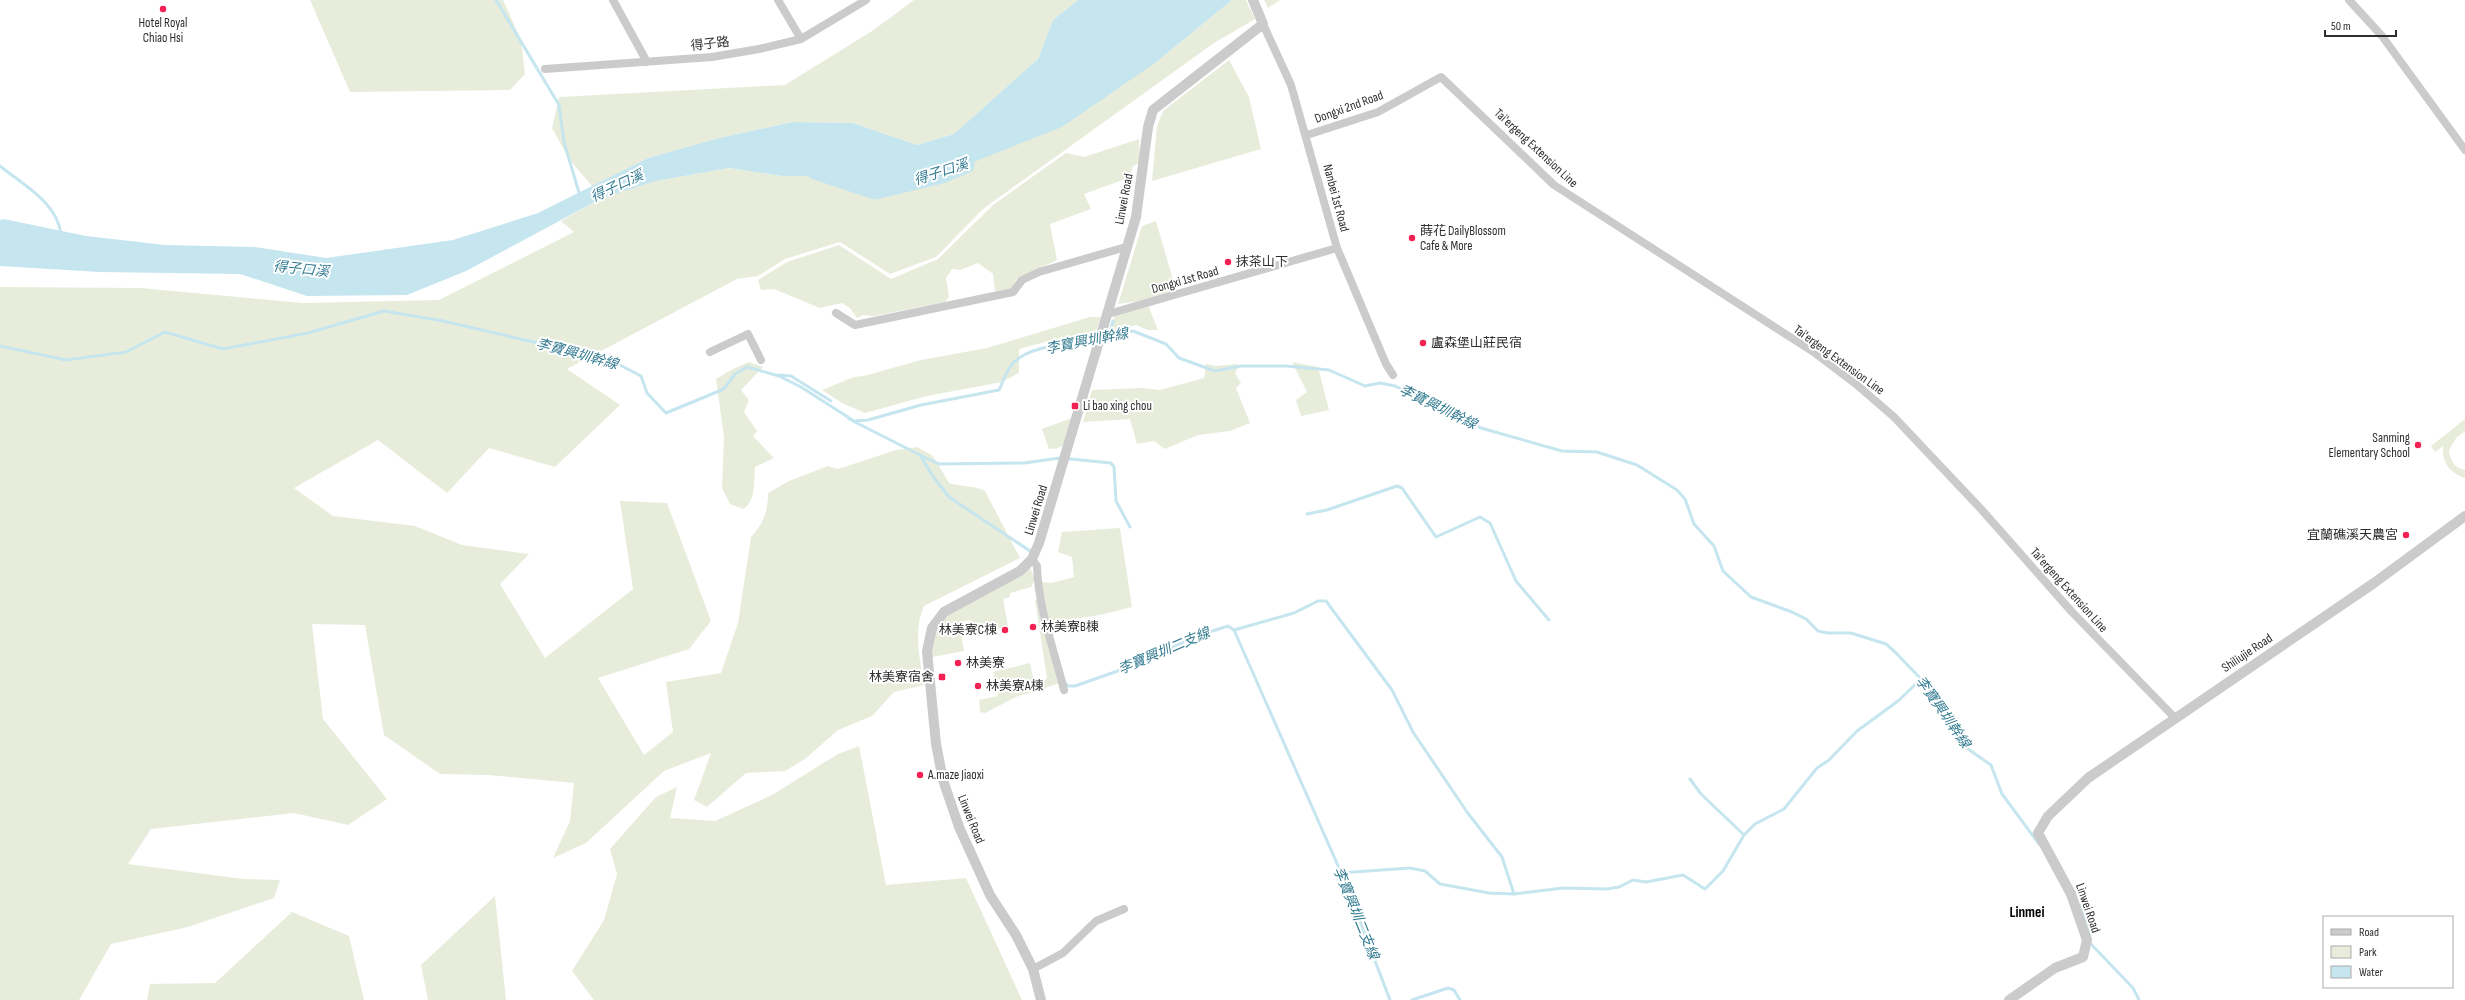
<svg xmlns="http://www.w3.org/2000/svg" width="2465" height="1000" viewBox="0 0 2465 1000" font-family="'Sofia Sans Condensed','Noto Sans TC',sans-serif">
<rect width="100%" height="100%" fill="#fff"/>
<path fill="#e8eddb" d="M310 0H503L521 40 525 74 510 90 350 92Z
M914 0H1078L1053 20 1038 59 954 134 917 145 853 123 793 122 719 138 648 158 592 186 569 159 552 128 559 97 785 85 872 31Z
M1232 0H1246L1255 19 1214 43 983 209 936 257 890 274 840 242 785 259 758 276 737 279 567 369 620 405 555 467 489 448 447 493 378 440 294 488 333 516 415 526 462 545 529 554 500 584 545 658 633 589 620 501 667 503 711 621 689 649 598 678 644 755 673 732 666 682 721 673 738 623 751 537C763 524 768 512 768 493L789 481 828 466 838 469 896 450 917 447 933 456 949 483C961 487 974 485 985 491L1020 558 924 606C913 631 920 659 924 685L894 692 872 716 838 730 805 759 785 771 746 773 707 807 694 800 711 753 664 771 586 843 553 858 570 821 574 783 488 775 440 774 384 735 365 625 312 624 323 719 387 799 348 825 294 813 151 829 128 864 244 879 280 880 274 898 188 927 111 944 79 1000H0V287L141 288 303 303 439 300 574 232 561 221 602 198 655 181 729 168 782 176H824L886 185 1155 63Z
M1264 0H1280L1268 8Z
M1229 60 1249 97 1261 149 1152 181 1157 126 1163 111Z
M1139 139 1140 162 1132 167 1131 177 1084 194 1091 209 1050 224 1057 260 1017 279 1011 289 995 291 993 274 978 263 960 270 952 269 946 278 949 297 945 302 874 316 863 315 857 318 850 308 842 303 820 308 774 289 761 290 758 280 787 262 839 245 891 279 938 259 993 205 1066 153 1084 157Z
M1156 221 1176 290 1147 300 1118 304 1142 226Z
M1148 305 1158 330H1148L1136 325 1110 333 1115 314Z
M1090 317H1101L1094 336 1060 338 1019 349V373L1002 382 927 396 865 413 842 403 822 390 854 377 864 376 921 360 987 348Z
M749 362 763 367 741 390 749 400 744 412 757 431 753 436 774 458 755 467C754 480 756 502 743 509L730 504 722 488 724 437 716 379 733 369Z
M1292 362 1318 367 1329 410 1301 416 1296 400 1307 392Z
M1206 364 1216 366 1237 364 1239 366 1235 373 1241 383 1236 388 1250 423 1230 431 1198 435 1165 449 1154 441 1137 444 1130 419 1083 422 1092 390 1142 388 1160 390 1204 378Z
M1069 419H1073C1067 437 1071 449 1049 449L1042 429Z
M2465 419V431L2456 438 2449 450C2450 460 2454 468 2465 470V478C2449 473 2442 462 2443 446L2435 452 2431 446Z
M1120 528 1132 607 1100 615 1049 623 1041 582 1051 583 1074 577 1072 557 1058 552 1062 532Z
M1030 567 1035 580 1031 587 1010 593V597L1003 599 1008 626 974 635 970 620 959 622 964 651 932 657V645L936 628 946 613Z
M1039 599 1060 683 1016 697 985 713 980 712 979 700 998 696 993 672 1030 663 1034 682 1047 679 1035 600Z
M859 746 886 885 966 878 1022 1000H594L572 971 604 920 617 874 610 849 656 797 677 787 670 818 715 821 772 795 838 754Z
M495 896 506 1000H428L421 965Z
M292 912 349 936 364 1000H147L150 984 215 983Z"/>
<path fill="#c5e5ef" d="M1078 0H1232L1155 63 1062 127 939 176 886 185 824 176H782L729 168 656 181 602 198 466 271 407 295 307 296 240 274 100 272 0 266V220L4 219 86 236 165 245 255 247 326 258 453 240 538 213 648 158 719 138 793 122 853 123 917 145 954 134 1038 59 1053 20Z"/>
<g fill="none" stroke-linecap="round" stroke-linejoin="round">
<path stroke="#c5e5ef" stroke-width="3" d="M496 0 559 105 564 142 580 196
M0 166C23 185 57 202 61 234
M1108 338 1113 321
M1102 339 1133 331 1166 344 1179 358 1215 371 1241 366H1286L1329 370 1365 386 1380 383 1395 386 1481 428 1562 451 1597 452 1637 465 1677 490 1685 499 1694 524 1714 546 1723 571 1751 597 1792 612 1806 619 1818 631 1828 633H1851L1886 644 1894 651 1921 679 1955 724 1968 749 1991 765 2002 794 2039 844
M0 346 66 360 126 352 165 332 223 349 308 333 384 311 443 321 542 344 567 354 618 364 641 376 647 393 666 413 724 389 735 374 747 367 779 376 801 387 854 421 868 420 921 405 999 390C1003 382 1005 374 1010 367 1025 344 1073 344 1097 340
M778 375 791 376 831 401
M849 419 920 455 932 475 949 497 1033 553
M920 455 939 464 1024 463 1060 458 1111 463 1114 467 1116 501 1130 527
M1307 514 1327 510 1397 486 1402 488 1436 537 1480 517 1490 523 1516 581 1549 620
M1234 630 1294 613 1318 601H1326L1392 690 1413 732 1467 812 1502 857 1514 894 1563 888 1607 889 1619 887 1633 880 1646 882 1683 875 1705 889 1723 871 1744 835 1755 824 1784 809 1817 768 1829 760 1857 731 1898 701 1921 679
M1064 682 1068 686H1075L1132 666 1197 636 1228 626 1234 630 1343 877 1390 1000
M1690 779 1701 794 1744 835
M1340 873 1410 868 1425 871 1440 884 1489 893 1514 894
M2080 905 2089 926 2090 935
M2090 943 2133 988 2139 1000
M1412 1000 1448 988 1454 990 1460 1000"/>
<path stroke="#c5e5ef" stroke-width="17" d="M815 171 875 191 942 175 966 165"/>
<path stroke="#cbcbcb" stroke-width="8" d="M613 0 647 62
M778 0 801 39
M2349 0 2382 36 2465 150
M1263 24 1291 85 1337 248 1386 364 1393 375
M545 69 712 57 759 49 801 39 866 0
M1307 135 1378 112 1441 77 1554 185 1815 353 1856 384 1894 417 1981 509 2072 612 2175 718
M836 313 855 325 1013 292 1022 280 1039 272 1126 247
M1108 314 1337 248
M710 352 748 334 761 360
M1032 559 1037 566C1038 607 1054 650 1064 690
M1033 969 1063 953 1096 921 1124 909"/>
<path stroke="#cbcbcb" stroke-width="10" d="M1041 1000 1033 969 1016 935 990 895 959 827 943 780 936 744 927 651 932 628 944 612 1020 571 1032 559 1039 543 1136 217 1148 127 1153 110 1263 24 1253 0
M2009 1000 2055 968 2083 957 2087 940 2071 894 2038 833 2048 816 2088 778 2374 583 2465 516"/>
</g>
<g fill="#f42253" stroke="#fff" stroke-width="1.5">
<circle cx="163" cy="9" r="4"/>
<circle cx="1412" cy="238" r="4"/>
<circle cx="1228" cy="262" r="4"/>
<circle cx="1423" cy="343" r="4"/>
<rect x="1071" y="402" width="8" height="8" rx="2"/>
<circle cx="2418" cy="445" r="4"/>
<circle cx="2406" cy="535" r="4"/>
<circle cx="1033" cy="627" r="4"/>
<circle cx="1005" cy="630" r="4"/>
<circle cx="958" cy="663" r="4"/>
<rect x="938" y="673" width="8" height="8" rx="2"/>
<circle cx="978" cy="686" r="4"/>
<circle cx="920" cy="775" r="4"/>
</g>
<g text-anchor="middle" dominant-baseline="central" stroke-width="4" stroke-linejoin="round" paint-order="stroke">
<g font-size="13" fill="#2e2e2e" stroke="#fff" text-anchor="start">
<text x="163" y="23" text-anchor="middle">Hotel Royal<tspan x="163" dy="15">Chiao Hsi</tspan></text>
<text x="1420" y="231">蒔花 DailyBlossom<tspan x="1420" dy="15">Cafe &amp; More</tspan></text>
<text x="1236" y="262">抹茶山下</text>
<text x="1431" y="343">盧森堡山莊民宿</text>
<text x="1083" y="406">Li bao xing chou</text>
<text x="2410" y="438" text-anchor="end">Sanming<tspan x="2410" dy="15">Elementary School</tspan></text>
<text x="2398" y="535" text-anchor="end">宜蘭礁溪天農宮</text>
<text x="1041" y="627">林美寮B棟</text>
<text x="997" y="630" text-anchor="end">林美寮C棟</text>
<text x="966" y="663">林美寮</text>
<text x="934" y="677" text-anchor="end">林美寮宿舍</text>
<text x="986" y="686">林美寮A棟</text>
<text x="928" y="775">A.maze Jiaoxi</text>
</g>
<g font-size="13" fill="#2e2e2e" stroke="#fff">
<text transform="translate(710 44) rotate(-7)">得子路</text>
<text transform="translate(1349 107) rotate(-20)">Dongxi 2nd Road</text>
<text transform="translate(1536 148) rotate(43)">Tai'ergeng Extension Line</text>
<text transform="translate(1336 198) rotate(75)">Nanbei 1st Road</text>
<text transform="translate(1124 199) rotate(-79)">Linwei Road</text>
<text transform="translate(1185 280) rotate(-16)">Dongxi 1st Road</text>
<text transform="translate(1839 360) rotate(36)">Tai'ergeng Extension Line</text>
<text transform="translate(1036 510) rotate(-73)">Linwei Road</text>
<text transform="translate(2069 590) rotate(48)">Tai'ergeng Extension Line</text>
<text transform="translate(2247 653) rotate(-34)">Shiliujie Road</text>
<text transform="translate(971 819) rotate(68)">Linwei Road</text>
<text transform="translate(2088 908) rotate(71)">Linwei Road</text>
</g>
<g font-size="14" font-style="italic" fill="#337b91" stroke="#fff">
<text transform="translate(941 172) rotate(-18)">得子口溪</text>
<text transform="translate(617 186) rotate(-25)">得子口溪</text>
<text transform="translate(301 269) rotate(6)">得子口溪</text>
<text transform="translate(1087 341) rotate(-11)">李寶興圳幹線</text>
<text transform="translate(577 354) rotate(15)">李寶興圳幹線</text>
<text transform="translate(1438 407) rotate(26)">李寶興圳幹線</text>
<text transform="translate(1164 651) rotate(-23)">李寶興圳二支線</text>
<text transform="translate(1943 712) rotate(55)">李寶興圳幹線</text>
<text transform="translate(1356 913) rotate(68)">李寶興圳二支線</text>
</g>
<g font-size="15" font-weight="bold" fill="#000" stroke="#fff">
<text x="2027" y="912">Linmei</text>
</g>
</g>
<rect x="2323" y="916" width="130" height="72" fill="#ffffff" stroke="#ababab"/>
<rect x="2331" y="929" width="20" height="6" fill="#cbcbcb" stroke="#ababab"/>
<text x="2359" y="936" font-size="12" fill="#2e2e2e">Road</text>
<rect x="2331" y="946" width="20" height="12" fill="#e8eddb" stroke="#ababab"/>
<text x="2359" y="956" font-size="12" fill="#2e2e2e">Park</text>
<rect x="2331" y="966" width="20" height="12" fill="#c5e5ef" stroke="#ababab"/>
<text x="2359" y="976" font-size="12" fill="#2e2e2e">Water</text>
<path d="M2325 30v6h71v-6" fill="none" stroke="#2e2e2e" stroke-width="2"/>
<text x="2331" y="30" font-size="12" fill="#2e2e2e" stroke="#ffffff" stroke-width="3" paint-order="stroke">50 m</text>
</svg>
